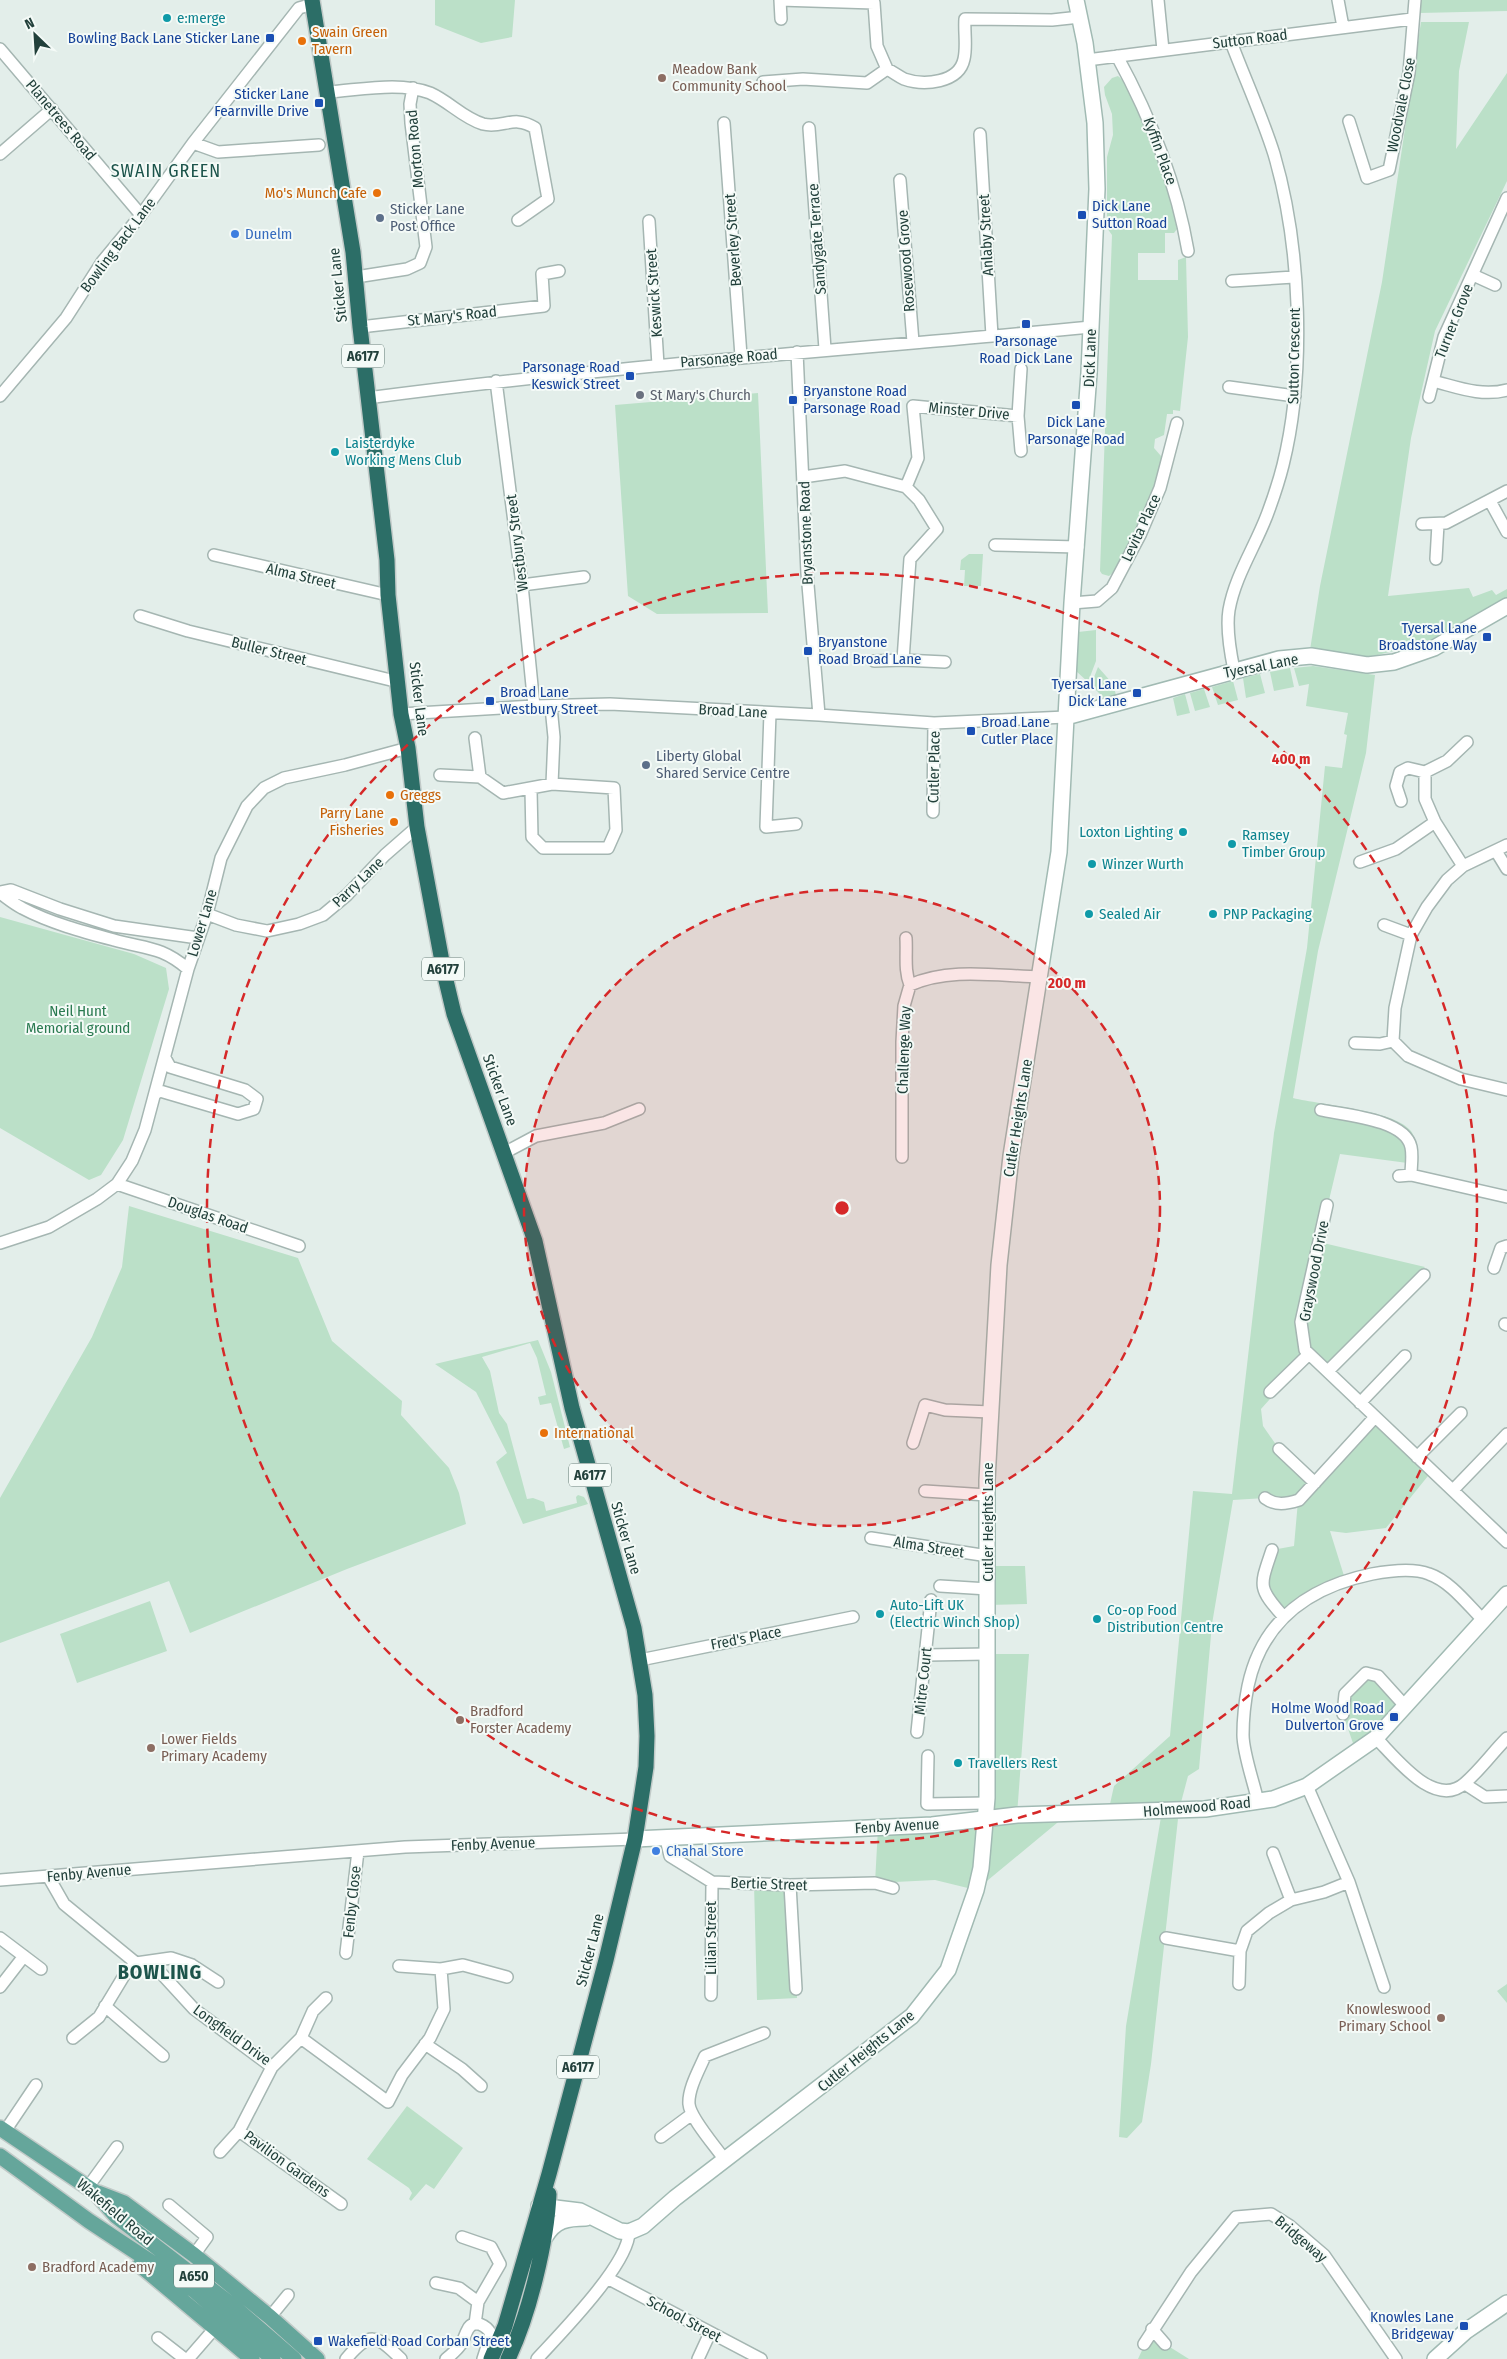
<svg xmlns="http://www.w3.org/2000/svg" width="1507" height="2359" viewBox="0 0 1507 2359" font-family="'Fira Sans Condensed',sans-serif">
<rect width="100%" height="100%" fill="#e3eeea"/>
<path fill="#bbe0c8" d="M435 0H515L512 37 481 43 435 25Z
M1420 0H1507V11L1419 13Z
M1421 22H1469L1459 71 1456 149 1507 73V181L1435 331 1411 438 1388 596 1469 588 1473 597 1492 590 1496 595 1507 589V598L1423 644 1365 658 1310 650 1320 586 1382 282Z
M1118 76C1142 94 1172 198 1177 229L1174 233H1165V253H1138V280H1178V260L1186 257 1188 337 1180 411 1173 410V414H1167L1164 435 1155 439 1154 448 1161 456 1164 464C1155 486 1126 565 1109 576L1102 574 1100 571 1112 235 1107 228V157L1113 135 1112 114 1105 95 1104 87 1112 78Z
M758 393 768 613 657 614 628 596 615 405Z
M969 554H983L981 586H964L965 570H960L961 560Z
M1096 630V661L1088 682 1076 671 1078 632Z
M1313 666 1375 675 1366 753 1318 951 1293 1098C1321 1105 1393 1110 1410 1130 1418 1139 1416 1153 1415 1164L1340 1154 1319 1242 1425 1267 1328 1371 1310 1354 1261 1409 1263 1426 1279 1449 1315 1483 1375 1417 1432 1471 1386 1528 1346 1533 1330 1531 1345 1579 1283 1616 1266 1597 1272 1550 1294 1546 1298 1501 1265 1498 1233 1500 1212 1624 1199 1769 1188 1776 1179 1810 1151 2064 1142 2122 1127 2138 1119 2137 1126 2026 1162 1811 1108 1813 1114 1786 1170 1736 1193 1491 1232 1494 1274 1133 1307 948 1325 766 1342 768 1347 735 1344 734 1348 713 1306 706 1309 684 1299 686 1294 668Z
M1098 667 1113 684 1116 695 1103 697 1091 685Z
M1290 668 1294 687 1274 691 1270 672Z
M1260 674 1265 693 1246 698 1243 678Z
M1233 681 1238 700 1218 705 1212 687Z
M1204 689 1210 707 1195 711 1190 693Z
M1185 694 1190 713 1177 716 1173 698Z
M0 917 134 954 166 968 169 989 123 1140 101 1175 89 1180 0 1128Z
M129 1206 298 1258 332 1341 402 1401 401 1415 449 1468 459 1493 466 1524 347 1569 190 1633 169 1581 0 1643V1498L92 1337 122 1267Z
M538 1340 551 1372 570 1447 564 1449 551 1403 540 1405 538 1397 546 1395 537 1358 530 1343 482 1357 490 1371 499 1413 507 1424 527 1499 533 1498 544 1502 546 1511 577 1503 576 1497 578 1495 584 1497 588 1504 523 1524 496 1462 507 1453 476 1392 435 1364Z
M988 1566H1025L1027 1604 988 1605Z
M150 1601 167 1651 77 1683 60 1634Z
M988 1654H1029L1017 1815 1069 1813 976 1890 935 1880 875 1883 878 1828 986 1819Z
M1366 1673 1406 1707 1356 1752 1343 1714 1345 1694Z
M754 1884 790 1885 797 1998 757 2000Z
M1507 1984V2003L1497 1991Z
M407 2106 463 2148 434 2189 426 2184 411 2201 409 2199 412 2193 409 2188 367 2159Z
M1152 2329 1165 2344 1189 2359H1138Z"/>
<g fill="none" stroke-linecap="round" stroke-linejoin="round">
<defs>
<path id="street" d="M1158 0 1163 50
M1338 0 1343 27
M781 19 780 0 874 3 877 46 887 69
M1231 42C1245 79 1262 116 1274 154 1301 246 1306 372 1283 465 1279 481 1273 499 1267 515 1255 547 1235 576 1229 610 1226 629 1230 651 1234 670
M0 49 141 215
M1117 56C1151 118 1176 181 1188 251
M1087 60 1412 19
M763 82 803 79 867 83 887 69C893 72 898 76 904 79 924 86 959 83 964 59 967 46 964 32 965 19L1052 20 1080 17
M328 92C360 90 400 81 430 93 450 102 463 118 483 124 503 129 513 114 535 128L548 199 518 220
M1349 121 1367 178 1389 170 1409 73 1415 0
M724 123 741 356
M809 128 825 349
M980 134 992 336
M193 143 218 152 319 145
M0 154 52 109
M900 180 913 342
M649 221 658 365
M1473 275 1495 285
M356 277 407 269 420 263 426 247 411 123 410 104 413 88
M1232 281 1294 277
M360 327 544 306 542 274 559 271
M797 352 807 573 819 715
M1021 369 1018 416 1021 451
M496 381 522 585 534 706
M1433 381C1457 387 1481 397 1507 390
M1229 387 1295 396
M0 396 66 318 102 262 141 215 193 143 299 8 313 4
M1429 397 1444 337 1507 198
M367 398C608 366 849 350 1091 327
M803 477 845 471 906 487 919 500 937 529 910 559 903 660
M906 487 918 458 913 406 1018 416
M1490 501 1507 532
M1422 524 1446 523 1507 491
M995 545 1078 547
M214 555 388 595
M1436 559 1438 524
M522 585 584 577
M1072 603 1097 601 1112 588 1140 535 1160 488 1177 423
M140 616 188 631 399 682
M874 661 903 660 945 662
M551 707 554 737 552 784
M770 713 766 827 796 824
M401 714 534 706 610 704 819 715 934 723 1066 717
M475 738 480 777
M440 775 480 777 503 793 552 784 614 788 616 830 608 848H543L532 837 531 790
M1401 801 1396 786 1400 772 1408 768 1425 772
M933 812 934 723
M1507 845 1463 866 1447 880 1427 907 1411 935 1395 1008 1393 1041 1408 1056 1461 1079 1507 1090
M1496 851 1507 869
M1360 862 1396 849 1435 822
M1463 866 1435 822 1425 799V772L1447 761 1467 742
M0 892 11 890 60 909 114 926 198 938
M0 893C7 898 14 904 22 908 50 923 84 932 114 940 146 949 161 946 188 969
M207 914 236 925 267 931 299 924 323 915 347 895 385 855 417 827
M1384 925 1411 935
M906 938C907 955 904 970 910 985
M1355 1043 1380 1044 1393 1041
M155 1094 160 1091 238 1114 254 1109 257 1099 245 1090 170 1067 165 1058
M1321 1110C1344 1115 1405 1119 1411 1147 1413 1156 1411 1166 1411 1175
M504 1153 536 1136 604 1123 639 1109
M902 1157V1042L904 1006 910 985C950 967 997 976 1040 977
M1399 1176 1411 1175 1507 1197
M117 1184 299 1246
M1327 1205 1301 1322 1305 1350 1507 1542
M0 1243 49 1227 97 1199 117 1184 132 1161 145 1130 188 969 207 914 221 858 247 806 264 788 284 778 345 765 408 748
M1494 1268 1501 1248 1507 1246
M1505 1324 1507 1325
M1328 1371 1424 1275
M1270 1392 1309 1354
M1360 1403 1405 1356
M913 1443 925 1405 945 1410 990 1412
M1279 1449 1315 1483
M1417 1457 1461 1413
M1453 1490 1507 1434
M925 1491 987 1495
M1265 1498C1276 1506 1286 1504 1299 1500L1375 1417
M871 1538 988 1556
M1272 1550C1260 1586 1257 1587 1283 1616
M940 1586 988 1589
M926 1655 988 1654
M640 1660 853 1617
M1343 1714 1345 1694 1366 1673 1378 1676 1406 1707
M917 1732 931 1600
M1376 1738C1396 1758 1435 1810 1465 1783 1480 1770 1493 1752 1507 1738
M928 1756 927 1804 987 1803
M1465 1784 1485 1797 1507 1796
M1258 1802C1254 1783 1243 1753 1243 1735 1243 1719 1245 1701 1248 1686 1262 1620 1309 1587 1372 1574 1388 1571 1414 1568 1429 1574 1450 1581 1468 1605 1484 1621
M666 1839 670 1856 712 1882 790 1885 875 1883 893 1888
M1273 1853 1291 1900
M48 1876 64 1904 136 1963 171 1958 192 1965 218 1982
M0 1880 405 1847 635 1839
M1349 1882 1384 1987
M790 1885 796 1989
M0 1938 41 1969
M1166 1938 1240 1951
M346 1953 358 1851
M441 1969 463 1965 507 1977
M1239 1984 1240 1951 1247 1931 1269 1913 1291 1900 1324 1892 1349 1882 1307 1786
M0 1987 24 1956
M711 1995 712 1882
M105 2006 163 2056
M73 2038 99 2017 125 1974 136 1963 160 1972 194 2009 272 2067 301 2038 388 2102 402 2075 430 2038 444 2009 441 1969 399 1966
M301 2038 313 2011 326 1998
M425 2044 462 2069 481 2086
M272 2067 239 2131 341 2204
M5 2131 36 2085
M661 2137 692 2114
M220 2152 239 2131
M724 2159C716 2147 690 2118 689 2104 688 2089 699 2070 705 2056L764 2033
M88 2187 117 2147
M169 2205 207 2237 194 2255
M462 2237 491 2247 500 2264 478 2302 475 2324
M607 2278 761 2359
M436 2283 459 2288 478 2302
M270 2317 288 2295
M1152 2329 1165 2344
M158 2338 185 2359
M1144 2344 1191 2272 1236 2217 1271 2214 1290 2226 1324 2255 1396 2359
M188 2359 215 2328
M346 2359C370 2331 376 2334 401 2359
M446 2359C451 2355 457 2350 461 2344 464 2340 465 2334 468 2329 474 2318 487 2326 491 2334L483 2359
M537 2359C560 2334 629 2264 629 2232
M698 2359 710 2333"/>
<path id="secondary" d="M1066 717 1279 659 1311 656 1367 665 1394 662 1434 648 1507 606
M635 1839 932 1825 1017 1815 1205 1809 1273 1799 1307 1786 1376 1738 1507 1594
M539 2206 580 2211 620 2231 629 2232 643 2226 675 2198 912 2016 948 1970 976 1890 981 1868 987 1798V1480L999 1265 1011 1156 1059 852 1072 603 1089 373 1097 189 1095 123 1085 43 1076 0
M545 2237C555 2220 567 2218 586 2218
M1435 2359 1466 2331 1507 2303"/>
<path id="primary" d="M0 2128 95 2192 116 2216 233 2306 294 2359
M0 2156 89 2221 195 2291 273 2359
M98 2193 124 2203 194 2255 270 2317 317 2359
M140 2265 252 2359"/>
<path id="highway" d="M312 0 353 252 360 327 387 560 388 595 401 714 408 748 417 827 444 972 454 1014 535 1241 572 1408 634 1628 645 1695 647 1736 646 1767 635 1839 606 1960 549 2174 505 2326 491 2359
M508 2359C529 2315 547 2242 549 2194"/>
</defs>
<use href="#street" stroke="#a5b6b2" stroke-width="14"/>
<use href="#secondary" stroke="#a1bab3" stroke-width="18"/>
<use href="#primary" stroke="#c1cac8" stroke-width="18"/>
<use href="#highway" stroke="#c1cac8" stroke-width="18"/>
<use href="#street" stroke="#fff" stroke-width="11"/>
<use href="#secondary" stroke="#fff" stroke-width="15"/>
<use href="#primary" stroke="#65a69b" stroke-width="15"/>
<use href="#highway" stroke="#2c6e67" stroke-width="15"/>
</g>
<circle cx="842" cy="1208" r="318" fill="#d62828" fill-opacity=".12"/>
<g fill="none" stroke="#d62828" stroke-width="2.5" stroke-dasharray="9 6">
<circle cx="842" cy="1208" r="318"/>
<circle cx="842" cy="1208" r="635"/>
</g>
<g fill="#0f9aa8" stroke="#f4faf7" stroke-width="2">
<circle cx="167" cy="18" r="5"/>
<circle cx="335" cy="452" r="5"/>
<circle cx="1183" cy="832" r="5"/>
<circle cx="1232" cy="844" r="5"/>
<circle cx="1092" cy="864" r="5"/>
<circle cx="1089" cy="914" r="5"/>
<circle cx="1213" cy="914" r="5"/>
<circle cx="880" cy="1614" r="5"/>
<circle cx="1097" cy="1619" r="5"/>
<circle cx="958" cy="1763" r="5"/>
</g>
<g fill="#1a4fb4" stroke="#f4faf7" stroke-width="2">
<rect x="265" y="33" width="10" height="10" rx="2.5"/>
<rect x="314" y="98" width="10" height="10" rx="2.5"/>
<rect x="1077" y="210" width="10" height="10" rx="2.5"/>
<rect x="1021" y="319" width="10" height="10" rx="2.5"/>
<rect x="625" y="371" width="10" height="10" rx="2.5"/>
<rect x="788" y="395" width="10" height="10" rx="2.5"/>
<rect x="1071" y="400" width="10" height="10" rx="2.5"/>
<rect x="1482" y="632" width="10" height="10" rx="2.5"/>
<rect x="803" y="646" width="10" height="10" rx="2.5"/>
<rect x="1132" y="688" width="10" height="10" rx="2.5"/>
<rect x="485" y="696" width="10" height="10" rx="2.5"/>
<rect x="966" y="726" width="10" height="10" rx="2.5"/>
<rect x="1389" y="1712" width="10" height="10" rx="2.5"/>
<rect x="1459" y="2321" width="10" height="10" rx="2.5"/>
<rect x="313" y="2336" width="10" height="10" rx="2.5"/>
</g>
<g fill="#e8710a" stroke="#f4faf7" stroke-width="2">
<circle cx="302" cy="41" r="5"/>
<circle cx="377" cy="193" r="5"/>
<circle cx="390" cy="795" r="5"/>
<circle cx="394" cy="822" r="5"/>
<circle cx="544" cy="1433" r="5"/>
</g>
<g fill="#8d6e63" stroke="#f4faf7" stroke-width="2">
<circle cx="662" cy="78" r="5"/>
<circle cx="460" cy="1720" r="5"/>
<circle cx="151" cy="1748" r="5"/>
<circle cx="1441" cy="2018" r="5"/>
<circle cx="32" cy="2267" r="5"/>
</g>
<g fill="#5c6f8a" stroke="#f4faf7" stroke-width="2">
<circle cx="380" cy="218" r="5"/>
<circle cx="646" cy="765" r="5"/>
</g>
<g fill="#3f7fe0" stroke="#f4faf7" stroke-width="2">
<circle cx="235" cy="234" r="5"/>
<circle cx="656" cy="1851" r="5"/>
</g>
<circle fill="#6b7280" stroke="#f4faf7" stroke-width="2" cx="640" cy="395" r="5"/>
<g text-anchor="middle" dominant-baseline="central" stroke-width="4" stroke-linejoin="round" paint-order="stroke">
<g fill="#f4faf7" stroke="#617873" stroke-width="1">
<rect x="342" y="344.5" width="42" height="23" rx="4"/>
<rect x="422" y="957.5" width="42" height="23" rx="4"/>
<rect x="569" y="1463.5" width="42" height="23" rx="4"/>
<rect x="557" y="2055.5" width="42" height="23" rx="4"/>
<rect x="174" y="2264.5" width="40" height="23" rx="4"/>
</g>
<g font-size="14" font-weight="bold" fill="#22403b">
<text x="363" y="356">A6177</text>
<text x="443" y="969">A6177</text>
<text x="590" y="1475">A6177</text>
<text x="578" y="2067">A6177</text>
<text x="194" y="2276">A650</text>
</g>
<g font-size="15" fill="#0d838f" stroke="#f4faf7" text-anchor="start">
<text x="177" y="18">e:merge</text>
<text x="345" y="443">Laisterdyke<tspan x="345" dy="17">Working Mens Club</tspan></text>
<text x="1173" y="832" text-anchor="end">Loxton Lighting</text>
<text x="1242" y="835">Ramsey<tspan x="1242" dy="17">Timber Group</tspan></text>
<text x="1102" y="864">Winzer Wurth</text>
<text x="1099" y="914">Sealed Air</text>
<text x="1223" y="914">PNP Packaging</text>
<text x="890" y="1605">Auto-Lift UK<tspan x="890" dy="17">(Electric Winch Shop)</tspan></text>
<text x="1107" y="1610">Co-op Food<tspan x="1107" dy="17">Distribution Centre</tspan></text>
<text x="968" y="1763">Travellers Rest</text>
</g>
<g font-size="15" fill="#c56008" stroke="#f4faf7" text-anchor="start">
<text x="312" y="32">Swain Green<tspan x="312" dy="17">Tavern</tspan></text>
<text x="367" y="193" text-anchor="end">Mo's Munch Cafe</text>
<text x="400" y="795">Greggs</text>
<text x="384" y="813" text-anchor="end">Parry Lane<tspan x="384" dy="17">Fisheries</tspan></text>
<text x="554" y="1433">International</text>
</g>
<g font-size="15" fill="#164399" stroke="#f4faf7" text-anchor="end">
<text x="260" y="38">Bowling Back Lane Sticker Lane</text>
<text x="309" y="94">Sticker Lane<tspan x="309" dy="17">Fearnville Drive</tspan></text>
<text x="1092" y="206" text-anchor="start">Dick Lane<tspan x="1092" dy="17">Sutton Road</tspan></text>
<text x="1026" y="341" text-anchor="middle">Parsonage<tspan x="1026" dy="17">Road Dick Lane</tspan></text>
<text x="620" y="367">Parsonage Road<tspan x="620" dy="17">Keswick Street</tspan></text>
<text x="803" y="391" text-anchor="start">Bryanstone Road<tspan x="803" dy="17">Parsonage Road</tspan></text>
<text x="1076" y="422" text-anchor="middle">Dick Lane<tspan x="1076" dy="17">Parsonage Road</tspan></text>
<text x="1477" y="628">Tyersal Lane<tspan x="1477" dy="17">Broadstone Way</tspan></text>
<text x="818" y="642" text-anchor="start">Bryanstone<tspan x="818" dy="17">Road Broad Lane</tspan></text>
<text x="1127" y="684">Tyersal Lane<tspan x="1127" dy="17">Dick Lane</tspan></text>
<text x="500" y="692" text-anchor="start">Broad Lane<tspan x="500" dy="17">Westbury Street</tspan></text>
<text x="981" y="722" text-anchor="start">Broad Lane<tspan x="981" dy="17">Cutler Place</tspan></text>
<text x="1384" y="1708">Holme Wood Road<tspan x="1384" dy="17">Dulverton Grove</tspan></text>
<text x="1454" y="2317">Knowles Lane<tspan x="1454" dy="17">Bridgeway</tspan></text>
<text x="328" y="2341" text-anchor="start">Wakefield Road Corban Street</text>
</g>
<g font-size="15" fill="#22403b" stroke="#f4faf7">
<text transform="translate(1250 39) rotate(-7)">Sutton Road</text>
<text transform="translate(1401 105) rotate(-79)">Woodvale Close</text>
<text transform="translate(61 120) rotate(50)">Planetrees Road</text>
<text transform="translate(415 149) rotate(-95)">Morton Road</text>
<text transform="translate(1160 151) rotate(70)">Kyffin Place</text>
<text transform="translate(986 235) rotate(-93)">Anlaby Street</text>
<text transform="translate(817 239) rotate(-94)">Sandygate Terrace</text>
<text transform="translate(733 240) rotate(-94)">Beverley Street</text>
<text transform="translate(118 245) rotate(-53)">Bowling Back Lane</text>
<text transform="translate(906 261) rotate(-94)">Rosewood Grove</text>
<text transform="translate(338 285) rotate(-96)">Sticker Lane</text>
<text transform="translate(654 293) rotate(-94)">Keswick Street</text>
<text transform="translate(452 316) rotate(-6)">St Mary's Road</text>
<text transform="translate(1454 321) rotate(-68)">Turner Grove</text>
<text transform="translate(1294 356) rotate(-89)">Sutton Crescent</text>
<text transform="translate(729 358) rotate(-5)">Parsonage Road</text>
<text transform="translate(1090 358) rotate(-88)">Dick Lane</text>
<text transform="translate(969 411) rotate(5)">Minster Drive</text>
<text transform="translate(1141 528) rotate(-65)">Levita Place</text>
<text transform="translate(806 533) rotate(-92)">Bryanstone Road</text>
<text transform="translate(517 543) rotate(-97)">Westbury Street</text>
<text transform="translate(301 576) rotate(13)">Alma Street</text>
<text transform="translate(269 651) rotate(14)">Buller Street</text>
<text transform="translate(1261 666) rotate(-11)">Tyersal Lane</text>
<text transform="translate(419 699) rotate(83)">Sticker Lane</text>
<text transform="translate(733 711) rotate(3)">Broad Lane</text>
<text transform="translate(934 767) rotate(-89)">Cutler Place</text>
<text transform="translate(358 882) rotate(-44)">Parry Lane</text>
<text transform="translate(202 923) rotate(-73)">Lower Lane</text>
<text transform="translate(904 1050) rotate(-88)">Challenge Way</text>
<text transform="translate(500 1090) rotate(70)">Sticker Lane</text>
<text transform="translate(1018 1118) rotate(-81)">Cutler Heights Lane</text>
<text transform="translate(208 1215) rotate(19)">Douglas Road</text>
<text transform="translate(1314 1271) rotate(-79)">Grayswood Drive</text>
<text transform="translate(988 1522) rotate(-90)">Cutler Heights Lane</text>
<text transform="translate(626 1538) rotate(74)">Sticker Lane</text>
<text transform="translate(929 1547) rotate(9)">Alma Street</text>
<text transform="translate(746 1638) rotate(-11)">Fred's Place</text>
<text transform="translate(923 1681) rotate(-84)">Mitre Court</text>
<text transform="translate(1197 1807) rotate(-5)">Holmewood Road</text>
<text transform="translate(897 1826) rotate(-3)">Fenby Avenue</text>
<text transform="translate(493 1844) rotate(-2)">Fenby Avenue</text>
<text transform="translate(89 1873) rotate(-5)">Fenby Avenue</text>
<text transform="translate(769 1884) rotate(2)">Bertie Street</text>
<text transform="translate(352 1902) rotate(-84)">Fenby Close</text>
<text transform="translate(711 1938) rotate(-90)">Lilian Street</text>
<text transform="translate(590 1950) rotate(-76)">Sticker Lane</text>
<text transform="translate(232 2035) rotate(36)">Longfield Drive</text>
<text transform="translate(866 2051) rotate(-39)">Cutler Heights Lane</text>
<text transform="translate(287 2164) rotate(36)">Pavilion Gardens</text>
<text transform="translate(115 2212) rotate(40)">Wakefield Road</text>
<text transform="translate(1301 2239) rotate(40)">Bridgeway</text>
<text transform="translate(684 2319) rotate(28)">School Street</text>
</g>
<g font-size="15" fill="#785e54" stroke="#f4faf7" text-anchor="start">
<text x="672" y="69">Meadow Bank<tspan x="672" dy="17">Community School</tspan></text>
<text x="470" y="1711">Bradford<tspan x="470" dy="17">Forster Academy</tspan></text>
<text x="161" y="1739">Lower Fields<tspan x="161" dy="17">Primary Academy</tspan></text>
<text x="1431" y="2009" text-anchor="end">Knowleswood<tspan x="1431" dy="17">Primary School</tspan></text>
<text x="42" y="2267">Bradford Academy</text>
</g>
<g font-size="15" fill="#4e5e75" stroke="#f4faf7" text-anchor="start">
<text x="390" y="209">Sticker Lane<tspan x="390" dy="17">Post Office</tspan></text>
<text x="656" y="756">Liberty Global<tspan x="656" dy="17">Shared Service Centre</tspan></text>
</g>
<g font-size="15" fill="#366cbe" stroke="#f4faf7" text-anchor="start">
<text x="245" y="234">Dunelm</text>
<text x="666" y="1851">Chahal Store</text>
</g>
<g font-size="15" fill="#5b616d" stroke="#f4faf7" text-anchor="start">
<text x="650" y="395">St Mary's Church</text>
</g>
<g font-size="15" fill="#297a50" stroke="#f4faf7">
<text x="78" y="1011">Neil Hunt<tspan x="78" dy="17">Memorial ground</tspan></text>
</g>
<g font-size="18" letter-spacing="1" fill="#1c544b" stroke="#f4faf7">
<text x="166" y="171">SWAIN GREEN</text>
</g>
<g font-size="20" font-weight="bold" letter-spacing="1" fill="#1c544b" stroke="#f4faf7">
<text x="160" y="1972">BOWLING</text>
</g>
</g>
<circle cx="842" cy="1208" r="8" fill="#d62828" stroke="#f4faf7" stroke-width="2.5"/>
<g font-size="15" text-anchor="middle" font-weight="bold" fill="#d62828" stroke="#f4faf7" stroke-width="4" stroke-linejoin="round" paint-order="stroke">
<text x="1291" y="764">400 m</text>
<text x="1067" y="988">200 m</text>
</g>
<g transform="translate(35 35) rotate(335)" stroke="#f4faf7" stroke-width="4" paint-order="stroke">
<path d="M0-4L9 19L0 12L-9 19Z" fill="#22403b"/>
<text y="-8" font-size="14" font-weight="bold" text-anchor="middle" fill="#22403b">N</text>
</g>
</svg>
